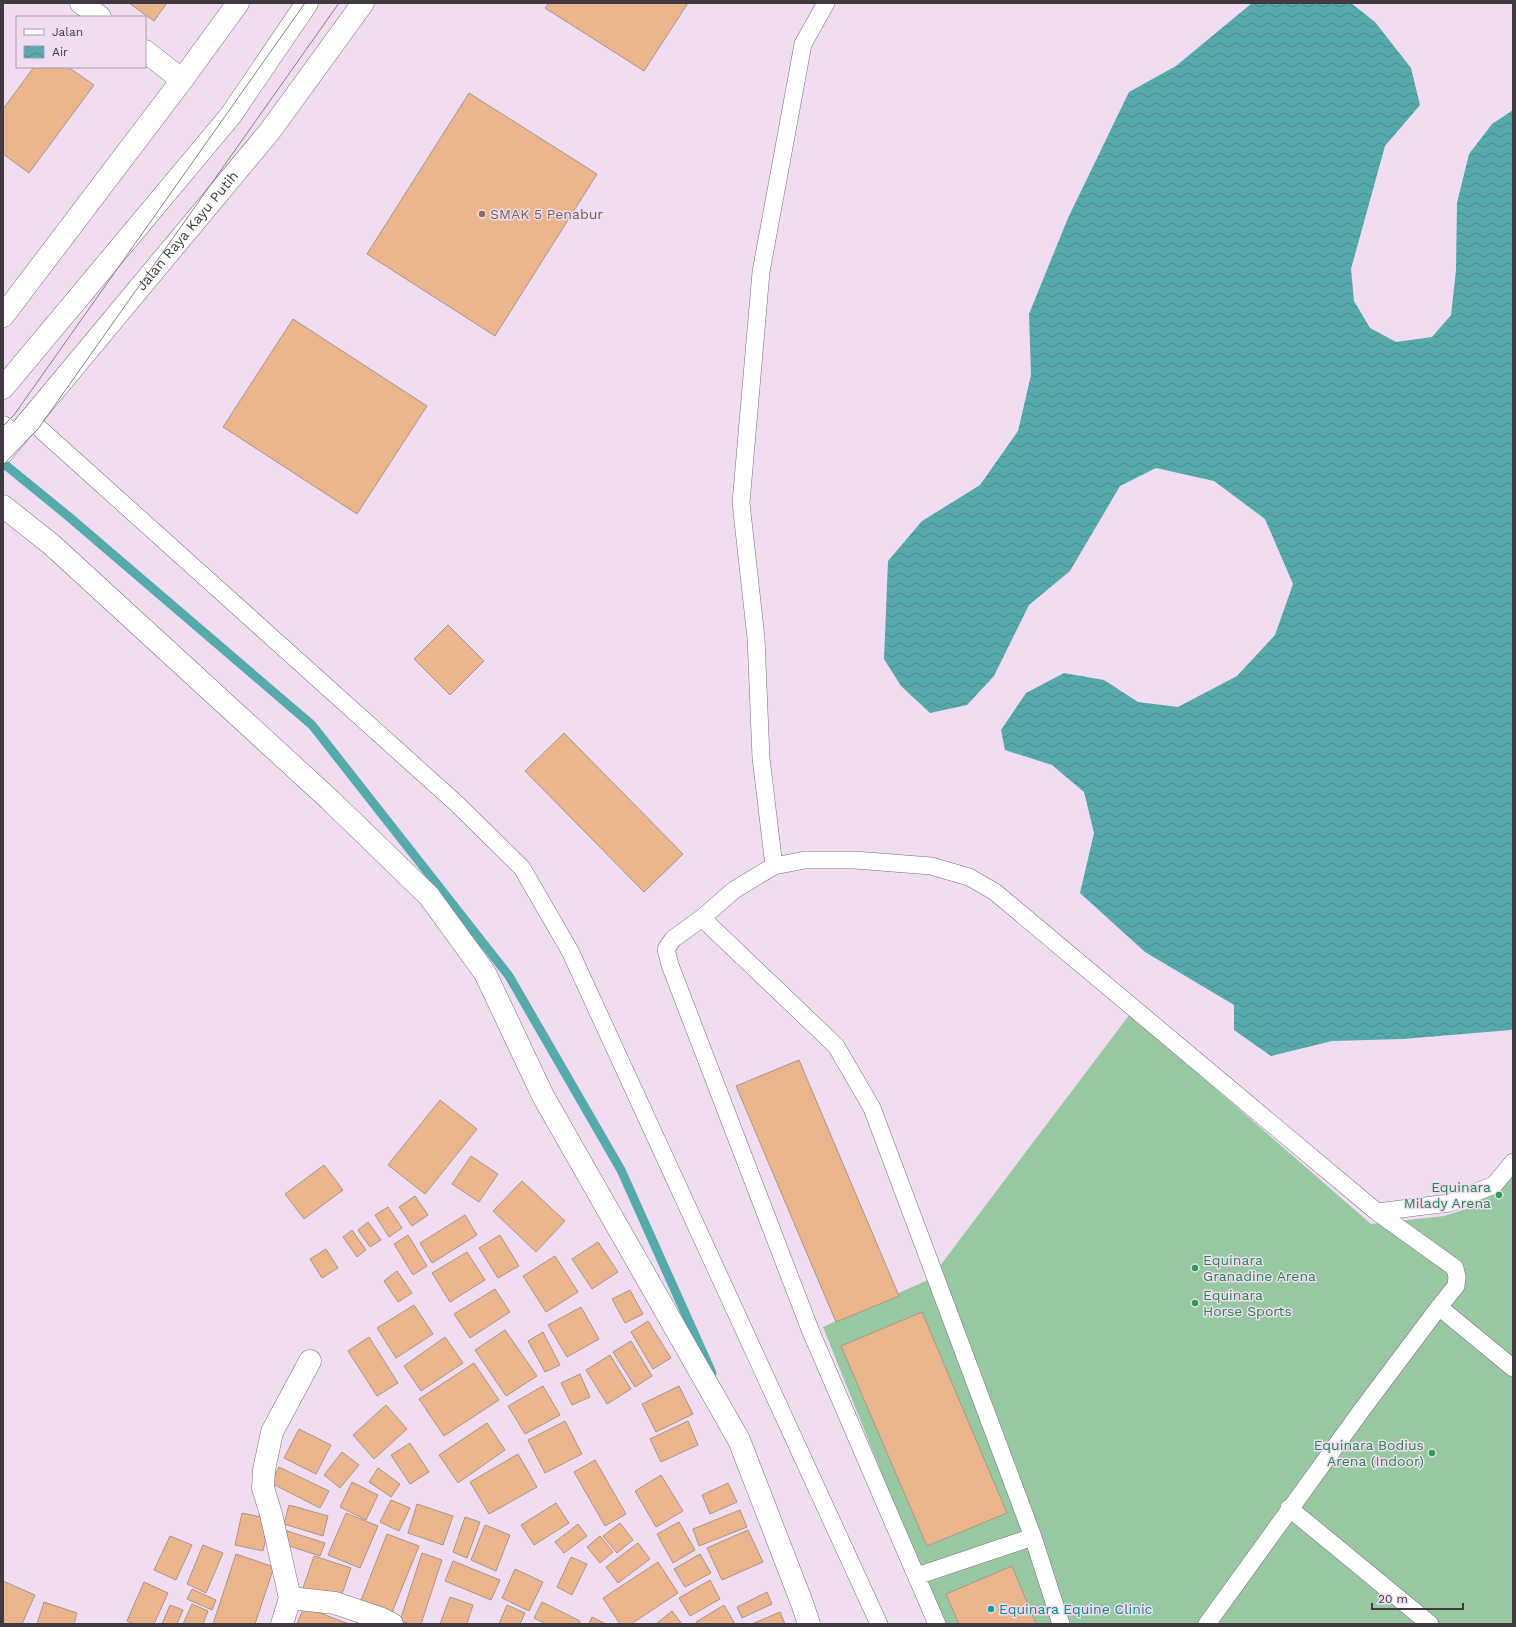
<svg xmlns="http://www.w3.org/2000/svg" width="1516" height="1627" viewBox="0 0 1516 1627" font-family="'Work Sans',sans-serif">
<defs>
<pattern id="water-waves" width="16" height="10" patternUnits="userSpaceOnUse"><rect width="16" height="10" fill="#56aaab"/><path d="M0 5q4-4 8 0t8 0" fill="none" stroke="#498b8d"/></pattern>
</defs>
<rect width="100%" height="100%" fill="#f0ddf2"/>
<path fill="#98c8a2" d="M1130 1014 1371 1224 1444 1216 1476 1206 1513 1161V1624H940L924 1579 823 1327 930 1279Z"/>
<path fill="url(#water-waves)" d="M1252 3H1351L1375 22 1411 68 1420 105 1385 146 1351 269 1354 301 1370 328 1396 342 1432 337 1451 315 1456 270 1457 203 1469 154 1492 124 1513 110V1028L1511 1030 1403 1039 1332 1041 1271 1056 1234 1030V1005L1145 952 1080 893 1094 833 1084 792 1052 765 1005 750 1001 730 1026 693 1064 673 1104 680 1138 702 1178 707 1237 676 1275 635 1293 584 1265 519 1214 481 1156 468 1120 486 1070 571 1029 605 994 676 967 705 930 713 901 686 884 659 888 561 922 521 980 485 1018 431 1031 375 1029 314 1068 218 1129 92 1176 66Z"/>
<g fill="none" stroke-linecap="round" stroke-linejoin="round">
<path stroke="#56aaab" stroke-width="9" d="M3 463 68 516 312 725 509 976 621 1170 712 1373"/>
</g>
<path fill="#eab58d" stroke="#aa9585" d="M129 3H167L154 21Z
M549 3H688L644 71 545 8Z
M34 67H68L94 85 29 173 3 154V109Z
M469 93 597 174 495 336 367 254Z
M293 319 427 406 357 514 223 427Z
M448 625 484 661 450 695 414 659Z
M564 733 683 854 644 892 525 771Z
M799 1060 899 1296 836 1322 736 1086Z
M440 1100 477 1129 425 1194 388 1165Z
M471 1156 498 1174 479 1202 452 1184Z
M324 1165 343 1190 304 1219 285 1194Z
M522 1181 565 1221 536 1252 493 1211Z
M415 1196 428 1215 412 1226 399 1207Z
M388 1207 402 1228 389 1237 375 1215Z
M465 1215 477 1235 432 1263 420 1243Z
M368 1222 381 1240 370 1247 358 1230Z
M352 1230 366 1250 357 1257 343 1237Z
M408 1235 427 1266 413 1275 394 1244Z
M500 1235 519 1266 498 1278 479 1248Z
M598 1242 618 1272 592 1289 572 1259Z
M326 1249 338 1268 322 1278 310 1259Z
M467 1252 485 1280 450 1302 432 1273Z
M555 1256 578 1292 546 1312 523 1276Z
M397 1271 412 1293 398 1302 384 1281Z
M495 1289 510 1312 470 1338 454 1314Z
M630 1290 643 1314 625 1323 612 1299Z
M414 1305 433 1334 396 1358 377 1328Z
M581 1307 599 1339 567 1357 548 1325Z
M922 1312 1007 1513 927 1546 841 1346Z
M648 1321 671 1358 653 1369 631 1332Z
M505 1330 537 1376 506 1396 475 1350Z
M543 1332 560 1365 545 1372 528 1341Z
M369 1337 398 1383 377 1396 348 1351Z
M445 1337 463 1363 421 1391 404 1366Z
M631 1341 652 1376 635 1387 613 1352Z
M610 1355 631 1389 607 1404 586 1370Z
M474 1363 499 1400 444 1436 419 1399Z
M580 1374 590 1397 572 1405 561 1383Z
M543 1386 560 1415 525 1434 508 1406Z
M679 1386 693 1414 656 1432 642 1404Z
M386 1405 407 1429 374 1459 353 1435Z
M565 1421 582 1454 545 1473 528 1440Z
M688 1421 698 1445 661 1462 650 1439Z
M487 1423 505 1450 458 1483 439 1455Z
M299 1429 331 1445 316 1474 284 1458Z
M410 1443 429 1472 410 1484 391 1455Z
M342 1452 359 1465 340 1488 324 1475Z
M518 1454 537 1487 489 1514 470 1482Z
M595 1460 626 1514 605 1526 574 1472Z
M279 1467 329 1491 320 1508 271 1483Z
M378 1468 400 1484 391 1497 369 1482Z
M661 1475 683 1511 656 1527 635 1491Z
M352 1482 378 1495 366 1520 340 1507Z
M728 1483 737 1502 710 1514 702 1495Z
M391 1500 410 1508 399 1531 380 1522Z
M556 1503 569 1523 534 1545 521 1525Z
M417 1504 453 1516 443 1545 408 1533Z
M289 1505 328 1516 323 1536 284 1524Z
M740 1510 747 1527 699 1546 693 1529Z
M242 1513 270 1519 263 1551 235 1545Z
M346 1513 378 1526 360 1568 328 1555Z
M465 1517 480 1522 467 1558 453 1552Z
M679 1522 695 1550 673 1563 657 1534Z
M620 1523 633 1540 617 1553 603 1536Z
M578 1524 587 1536 564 1553 555 1542Z
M485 1525 510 1535 496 1571 471 1560Z
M284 1530 325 1543 320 1556 280 1543Z
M748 1530 763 1562 722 1580 707 1548Z
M387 1534 419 1546 391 1615 360 1603Z
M170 1536 192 1545 176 1580 154 1570Z
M600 1536 613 1552 600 1563 587 1547Z
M638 1543 650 1559 618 1583 606 1567Z
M203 1545 223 1553 206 1593 187 1584Z
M422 1553 442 1560 421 1624H410L400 1621Z
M236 1554 274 1567 255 1624H213Z
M700 1554 711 1573 685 1587 674 1569Z
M314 1556 351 1568 340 1600 303 1588Z
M571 1557 587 1564 572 1595 557 1587Z
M453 1561 500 1580 491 1600 445 1581Z
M658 1562 678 1593 631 1624H620L603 1598Z
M1012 1566 1036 1624H959L946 1594Z
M515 1569 543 1582 529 1611 502 1598Z
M710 1580 720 1599 690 1616 679 1598Z
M3 1581 35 1595 22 1624H3Z
M144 1582 168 1593 154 1624H134L127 1621Z
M192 1589 216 1600 212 1610 187 1599Z
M767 1592 772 1604 742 1618 737 1607Z
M450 1597 473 1605 467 1624H440Z
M44 1602 77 1613 74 1624H37Z
M542 1602 580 1621 579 1624H546L534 1618Z
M192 1604 208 1611 203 1624H183Z
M170 1605 183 1610 177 1624H162Z
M507 1605 525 1613 520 1624H499Z
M724 1605 735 1624H697L696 1622Z
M304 1607 349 1624H297Z
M672 1611 682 1624H656Z
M780 1612 785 1624H752Z
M592 1617 606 1624H589Z"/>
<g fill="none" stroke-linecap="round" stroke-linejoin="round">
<defs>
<path id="service" d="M29 419 456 803 522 868 570 951 879 1624
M774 866 761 758 756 638 741 503 761 272 803 44 826 3
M702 918 836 1046 872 1108 1033 1537 1061 1624
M1377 1212 1449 1203 1494 1185 1513 1162
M1439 1307 1513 1368
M1289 1508 1430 1624
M917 1576 1033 1537
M937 1624 811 1332 670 965 666 949 673 939 702 918 734 890 774 866 805 860H855L931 866 969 877 995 892 1377 1212 1455 1268 1457 1277 1456 1286 1439 1307 1361 1411 1207 1624"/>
<path id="minor" d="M81 3 100 17
M145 51 182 80
M3 506 52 545 330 800 429 896 485 973 543 1096 739 1440 802 1603 809 1624
M290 1598 335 1603 382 1619 392 1624
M282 1624 290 1598 271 1514 263 1488 264 1470 272 1432 310 1361"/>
<path id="tertiary" d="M3 316 182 80 238 3
M3 427 14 437"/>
<g id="secondary">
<path d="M3 388 231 115 307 3"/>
<path id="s1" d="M3 452 270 131 363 3"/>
</g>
</defs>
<use href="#service" stroke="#7b6b7d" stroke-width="18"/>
<use href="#minor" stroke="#7b6b7d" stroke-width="23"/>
<use href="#tertiary" stroke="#7b6b7d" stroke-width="23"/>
<use href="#secondary" stroke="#7b6b7d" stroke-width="23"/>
<use href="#service" stroke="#fff" stroke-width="17"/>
<use href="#minor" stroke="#fff" stroke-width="22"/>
<use href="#tertiary" stroke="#fff" stroke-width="22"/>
<use href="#secondary" stroke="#fff" stroke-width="22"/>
<path stroke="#887d8a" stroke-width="1" d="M3 426 14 415 305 3
M3 465 38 429 339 3"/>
</g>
<circle fill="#8d6e63" stroke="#f0ddf2" stroke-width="1.5" cx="482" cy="214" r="4"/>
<g fill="#2e9e5b" stroke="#f0ddf2" stroke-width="1.5">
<circle cx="1499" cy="1195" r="4"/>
<circle cx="1195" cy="1268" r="4"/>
<circle cx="1195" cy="1303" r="4"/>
<circle cx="1432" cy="1453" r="4"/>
</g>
<circle fill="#0f9aa8" stroke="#f0ddf2" stroke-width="1.5" cx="991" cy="1609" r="4"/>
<g text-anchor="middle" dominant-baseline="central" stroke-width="3" stroke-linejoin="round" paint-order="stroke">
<g font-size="14" fill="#785e54" stroke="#f0ddf2" text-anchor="start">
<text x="490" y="214">SMAK 5 Penabur</text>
</g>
<g font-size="14" fill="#403941" stroke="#f0ddf2">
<text stroke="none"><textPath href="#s1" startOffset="288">Jalan Raya Kayu Putih</textPath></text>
</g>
<g font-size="14" fill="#27864d" stroke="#f0ddf2" text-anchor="end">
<text x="1491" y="1187">Equinara<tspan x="1491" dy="16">Milady Arena</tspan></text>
<text x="1203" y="1260" text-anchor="start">Equinara<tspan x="1203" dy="16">Granadine Arena</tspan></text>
<text x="1203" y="1295" text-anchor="start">Equinara<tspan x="1203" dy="16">Horse Sports</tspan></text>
<text x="1424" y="1445">Equinara Bodius<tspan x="1424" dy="16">Arena (Indoor)</tspan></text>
</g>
<g font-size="14" fill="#0d838f" stroke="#f0ddf2" text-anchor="start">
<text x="999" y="1609">Equinara Equine Clinic</text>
</g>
</g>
<rect width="1516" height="1627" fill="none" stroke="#403941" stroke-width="8"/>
<rect x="16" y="16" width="130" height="52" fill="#f0ddf2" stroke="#aa9bab"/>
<rect x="24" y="29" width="20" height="6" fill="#ffffff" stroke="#aa9bab"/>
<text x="52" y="36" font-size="12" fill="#403941">Jalan</text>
<rect x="24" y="46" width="20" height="12" fill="url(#water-waves)" stroke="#aa9bab"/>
<text x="52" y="56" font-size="12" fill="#403941">Air</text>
<path d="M1372 1603v6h91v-6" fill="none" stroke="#403941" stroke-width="2"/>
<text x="1378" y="1603" font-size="12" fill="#403941" stroke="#f0ddf2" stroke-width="3" paint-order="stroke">20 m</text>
</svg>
